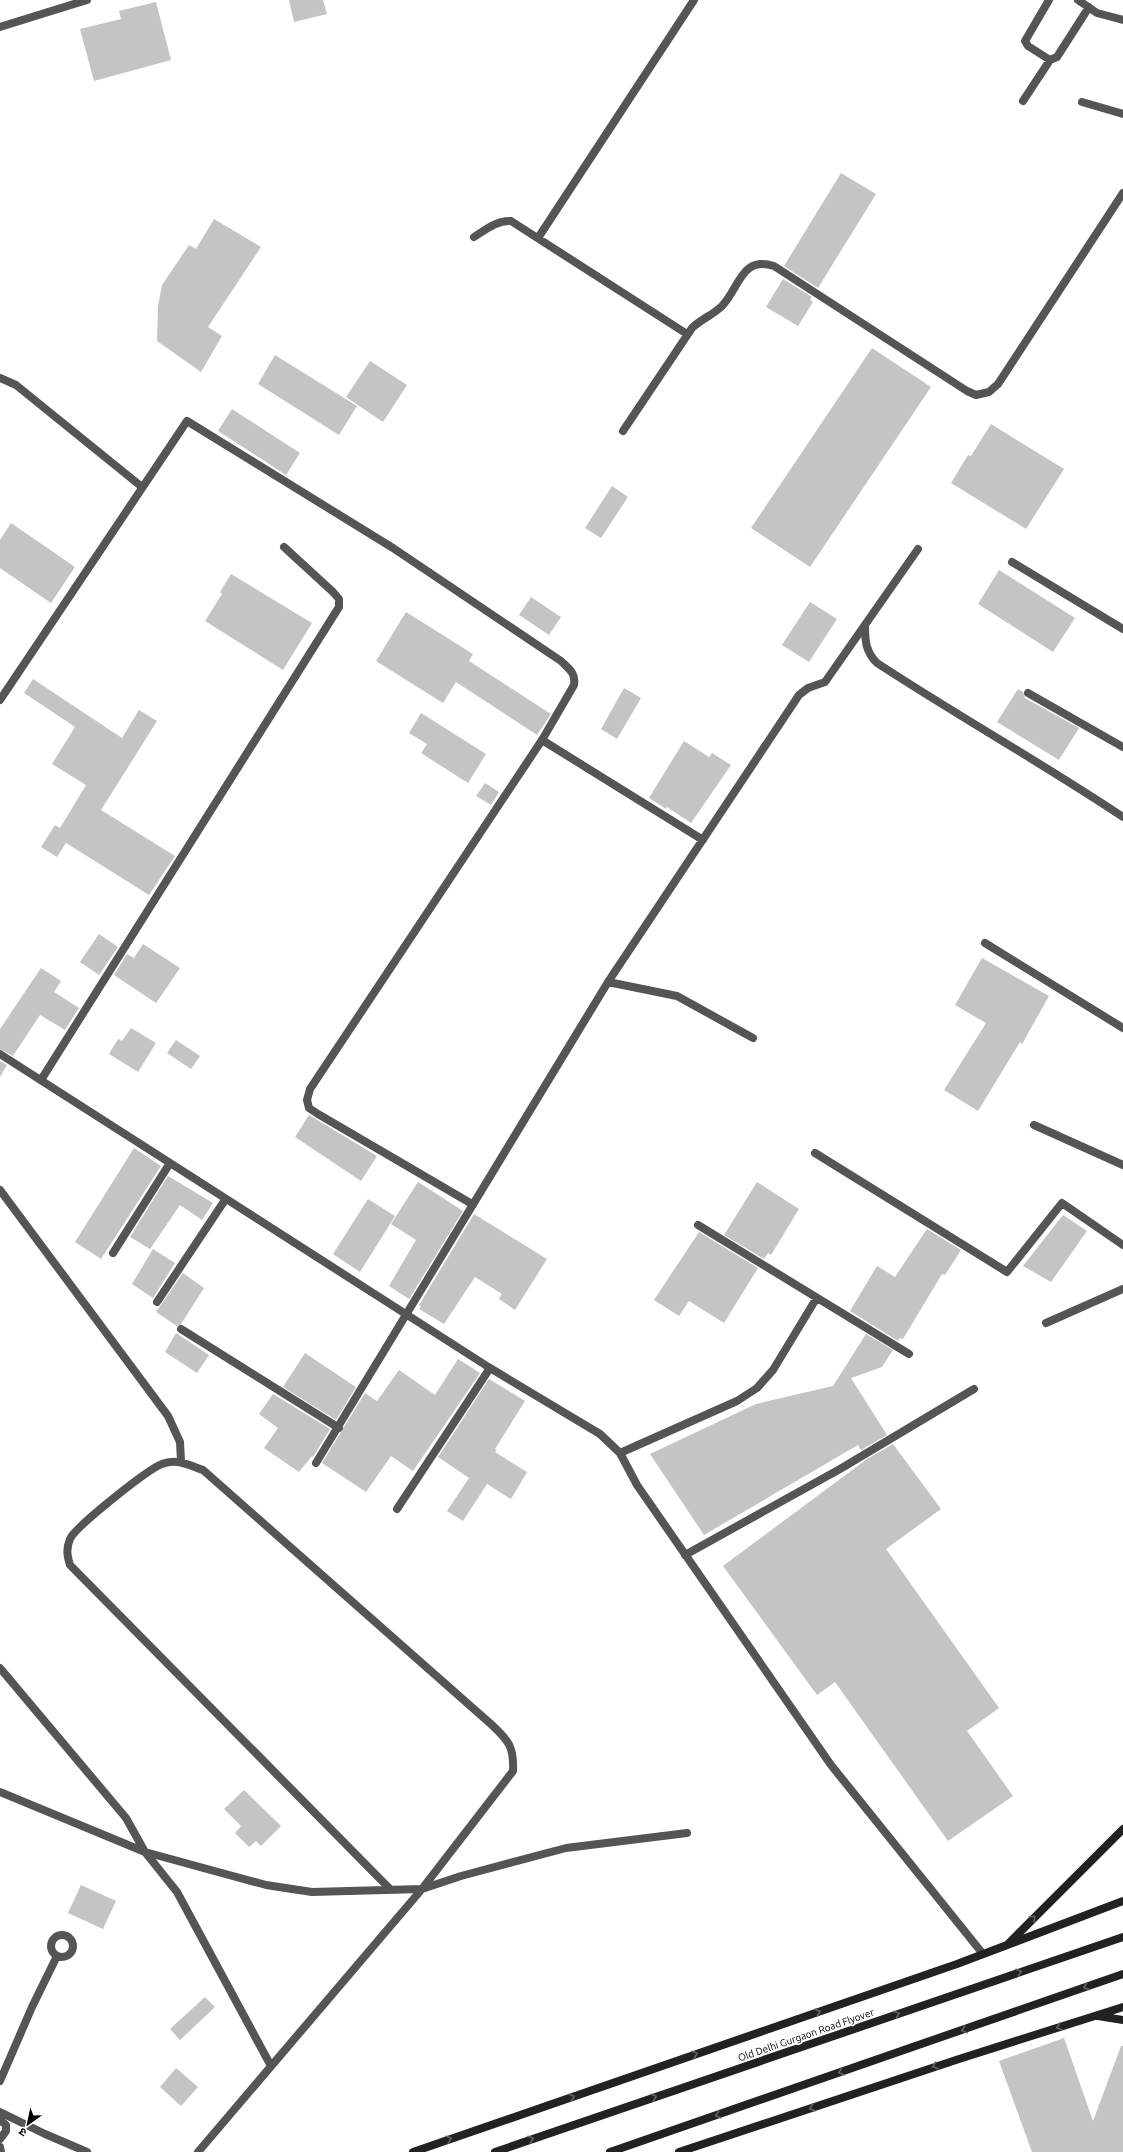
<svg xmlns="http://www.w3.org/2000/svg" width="1123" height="2152" viewBox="0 0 1123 2152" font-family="Ubuntu,'Noto Sans Devanagari',sans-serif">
<rect width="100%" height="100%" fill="#fff"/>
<path fill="#c4c4c4" d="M289 0H323L327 14 294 22Z
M156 2 171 60 94 81 80 29 121 19 119 11Z
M841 173 876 194 818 288 784 266Z
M214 219 261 247 208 327 222 336 201 372 157 341 158 306 162 285 189 245 196 249Z
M783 279 812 297 810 300 813 302 798 326 766 307Z
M872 348 931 387 810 567 751 528Z
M275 355 357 406 339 435 258 384Z
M370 361 407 385 383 422 346 397Z
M232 409 300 453 286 475 218 431Z
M991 424 1064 469 1026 529 951 483 968 455 971 456Z
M612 486 628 497 601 538 585 528Z
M11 523 75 567 51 603 0 568V540Z
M999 570 1075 618 1053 652 978 604Z
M231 574 312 623 283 670 205 621 222 594 220 592Z
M531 597 561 617 549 635 519 615Z
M810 602 837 619 809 662 782 645Z
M406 612 473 654 469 661 551 714 537 735 456 682 443 703 376 661Z
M33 679 122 738 139 710 157 721 101 810 175 856 149 895 66 843 57 857 41 847 55 825 60 828 86 785 52 764 75 727 24 693Z
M624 688 641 698 617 739 601 729Z
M1018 689 1023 692 1025 698 1079 728 1059 760 997 722Z
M421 713 486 754 468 783 421 753 427 744 409 733Z
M684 741 709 757 712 753 731 765 691 823 667 807 666 809 649 798Z
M485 783 499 792 491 805 476 796Z
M99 934 118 947 99 975 80 962Z
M143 944 180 968 156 1003 114 975 127 954 134 958Z
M982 958 1049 996 1022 1044 1020 1042 978 1111 944 1090 986 1023 955 1005Z
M41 968 61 981 54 992 79 1008 65 1030 40 1015 13 1056 0 1049V1029Z
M131 1028 156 1043 138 1072 109 1054 118 1039 122 1041Z
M176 1040 200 1056 191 1069 167 1053Z
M0 1061 7 1065 0 1077Z
M309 1115 377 1156 361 1181 295 1137Z
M134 1148 161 1166 101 1259 75 1242Z
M168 1176 213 1203 202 1220 180 1205 150 1249 130 1237Z
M418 1182 463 1211 409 1299 389 1286 416 1240 391 1224Z
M757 1182 799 1209 771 1255 768 1253 764 1259 724 1235Z
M368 1199 395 1216 360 1272 333 1254Z
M474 1214 547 1259 515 1310 499 1299 502 1294 475 1277 444 1324 419 1309 421 1306 419 1305Z
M1063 1215 1087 1231 1051 1282 1023 1266Z
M927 1229 961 1250 945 1275 942 1274 903 1339 900 1338 898 1341 850 1311 877 1266 895 1277Z
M699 1232 758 1268 724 1323 689 1301 679 1316 654 1300Z
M153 1249 175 1263 153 1298 132 1284Z
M183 1273 204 1288 181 1324 177 1326 156 1312Z
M176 1333 209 1355 197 1373 165 1352Z
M866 1334 893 1350 882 1367 851 1378 887 1435 861 1450 858 1445 704 1535 650 1454 756 1404 833 1386Z
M305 1353 356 1387 336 1420 283 1387Z
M458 1359 480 1373 413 1471 391 1456 366 1492 322 1463 365 1393 377 1401 399 1370 435 1395Z
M489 1379 525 1401 495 1449 497 1450 495 1452 527 1472 511 1499 487 1484 463 1521 447 1511 469 1478 438 1457Z
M273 1394 330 1429 313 1457 312 1456 299 1472 264 1448 278 1428 259 1414Z
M893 1444 941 1509 886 1549 999 1708 967 1731 1013 1796 948 1841 835 1682 817 1695 723 1566 867 1459Z
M244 1790 281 1826 261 1846 256 1841 249 1847 235 1833 241 1826 224 1809Z
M81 1885 116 1901 103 1929 68 1913Z
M205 1997 215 2007 180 2040 170 2029Z
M1064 2038 1093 2121 1121 2046H1123V2152H1032L999 2061Z
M176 2068 198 2087 181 2106 160 2087Z"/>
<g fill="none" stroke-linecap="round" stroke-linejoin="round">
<path stroke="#555" stroke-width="8" d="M1049 0 1025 41 1028 46 1050 60 1057 57 1089 7
M1078 0 1097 13 1123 20
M1023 101 1050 60
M1082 102 1123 114
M474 237C485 230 497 220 511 221L687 334
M538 238 694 0
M623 431 692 328C701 319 713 315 722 306 740 287 741 256 774 266L967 391 976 395 989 392 998 384 1123 193
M1012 562 1123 629
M865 626C865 642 866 652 877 663 958 716 1042 763 1123 817
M1028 693 1123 747
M542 740 703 840
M985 943 1123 1028
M608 982 677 996 753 1038
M41 1080 339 607V599L333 592 284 547
M1034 1125 1123 1165
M815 1153 1007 1272 1062 1203 1123 1245
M0 1190 168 1416 180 1442 181 1461
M698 1225 909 1354
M1046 1323 1123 1289
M620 1453 737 1401 757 1388 773 1370 816 1299
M316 1463 608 982 799 695 808 688 825 682 918 549
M397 1509 490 1368
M685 1555 840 1469 974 1389
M0 1668 126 1818 145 1852 177 1892 271 2066
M0 1792 145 1852 266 1885 312 1892 422 1889 461 1876 566 1848 687 1833
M51 1946a11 11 0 1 1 22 0a11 11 0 1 1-22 0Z
M0 2081 32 2007 57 1956
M0 2112 45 2134 87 2152
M0 2120 6 2125V2131L0 2139
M0 2147 1 2152
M198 2152 422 1889 513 1771C514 1747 509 1741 492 1725L203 1470C189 1465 176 1458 162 1464 148 1469 75 1527 70 1539 66 1549 67 1555 70 1565L390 1889"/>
<path stroke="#555" stroke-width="8" d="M0 27 87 0
M0 378 16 385 142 487
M0 700 187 421 393 548 561 661C569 669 576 673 574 685L542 740 310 1089 307 1100 309 1108 318 1114 472 1204
M0 1054 490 1368 600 1434 620 1453 637 1485 831 1765 983 1954
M113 1253 170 1163
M157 1302 225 1200
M181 1329 339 1428"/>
<path stroke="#222" stroke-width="8" d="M1008 1944 1123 1829
M1098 2016 1123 2020
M413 2152 957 1964 1123 1901
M495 2152 1123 1937
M610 2152 1123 1974
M679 2152 959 2059 1123 2007"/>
</g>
<defs><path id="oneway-chevron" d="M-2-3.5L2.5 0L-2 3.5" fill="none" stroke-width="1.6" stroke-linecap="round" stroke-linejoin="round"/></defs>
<g stroke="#646464">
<use href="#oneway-chevron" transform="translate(1033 1918) rotate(-45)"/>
<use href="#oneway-chevron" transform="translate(1019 1972) rotate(-19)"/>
<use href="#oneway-chevron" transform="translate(1086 1987) rotate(160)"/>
<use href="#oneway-chevron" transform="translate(818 2012) rotate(-19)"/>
<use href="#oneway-chevron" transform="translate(897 2014) rotate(-20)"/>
<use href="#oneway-chevron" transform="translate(1059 2027) rotate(163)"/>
<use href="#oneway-chevron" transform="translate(964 2030) rotate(161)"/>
<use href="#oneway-chevron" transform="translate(695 2054) rotate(-19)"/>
<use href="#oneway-chevron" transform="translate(935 2066) rotate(162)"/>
<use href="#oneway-chevron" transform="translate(841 2072) rotate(161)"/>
<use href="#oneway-chevron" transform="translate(572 2097) rotate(-19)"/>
<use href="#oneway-chevron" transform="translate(654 2097) rotate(-19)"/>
<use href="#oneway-chevron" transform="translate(812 2108) rotate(162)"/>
<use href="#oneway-chevron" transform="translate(718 2115) rotate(161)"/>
<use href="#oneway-chevron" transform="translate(449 2139) rotate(-19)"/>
<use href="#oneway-chevron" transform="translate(531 2139) rotate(-19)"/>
</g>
<g text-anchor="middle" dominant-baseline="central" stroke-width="3.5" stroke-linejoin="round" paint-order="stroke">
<g font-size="10" fill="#000" stroke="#fff">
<text transform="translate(806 2035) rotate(-19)">Old Delhi Gurgaon Road Flyover</text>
</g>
</g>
<g transform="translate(28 2124) rotate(213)" stroke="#ffffff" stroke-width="3" paint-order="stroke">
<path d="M0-3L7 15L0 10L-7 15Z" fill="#000000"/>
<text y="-6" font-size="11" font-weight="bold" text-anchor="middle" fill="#000000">उ</text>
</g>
</svg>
